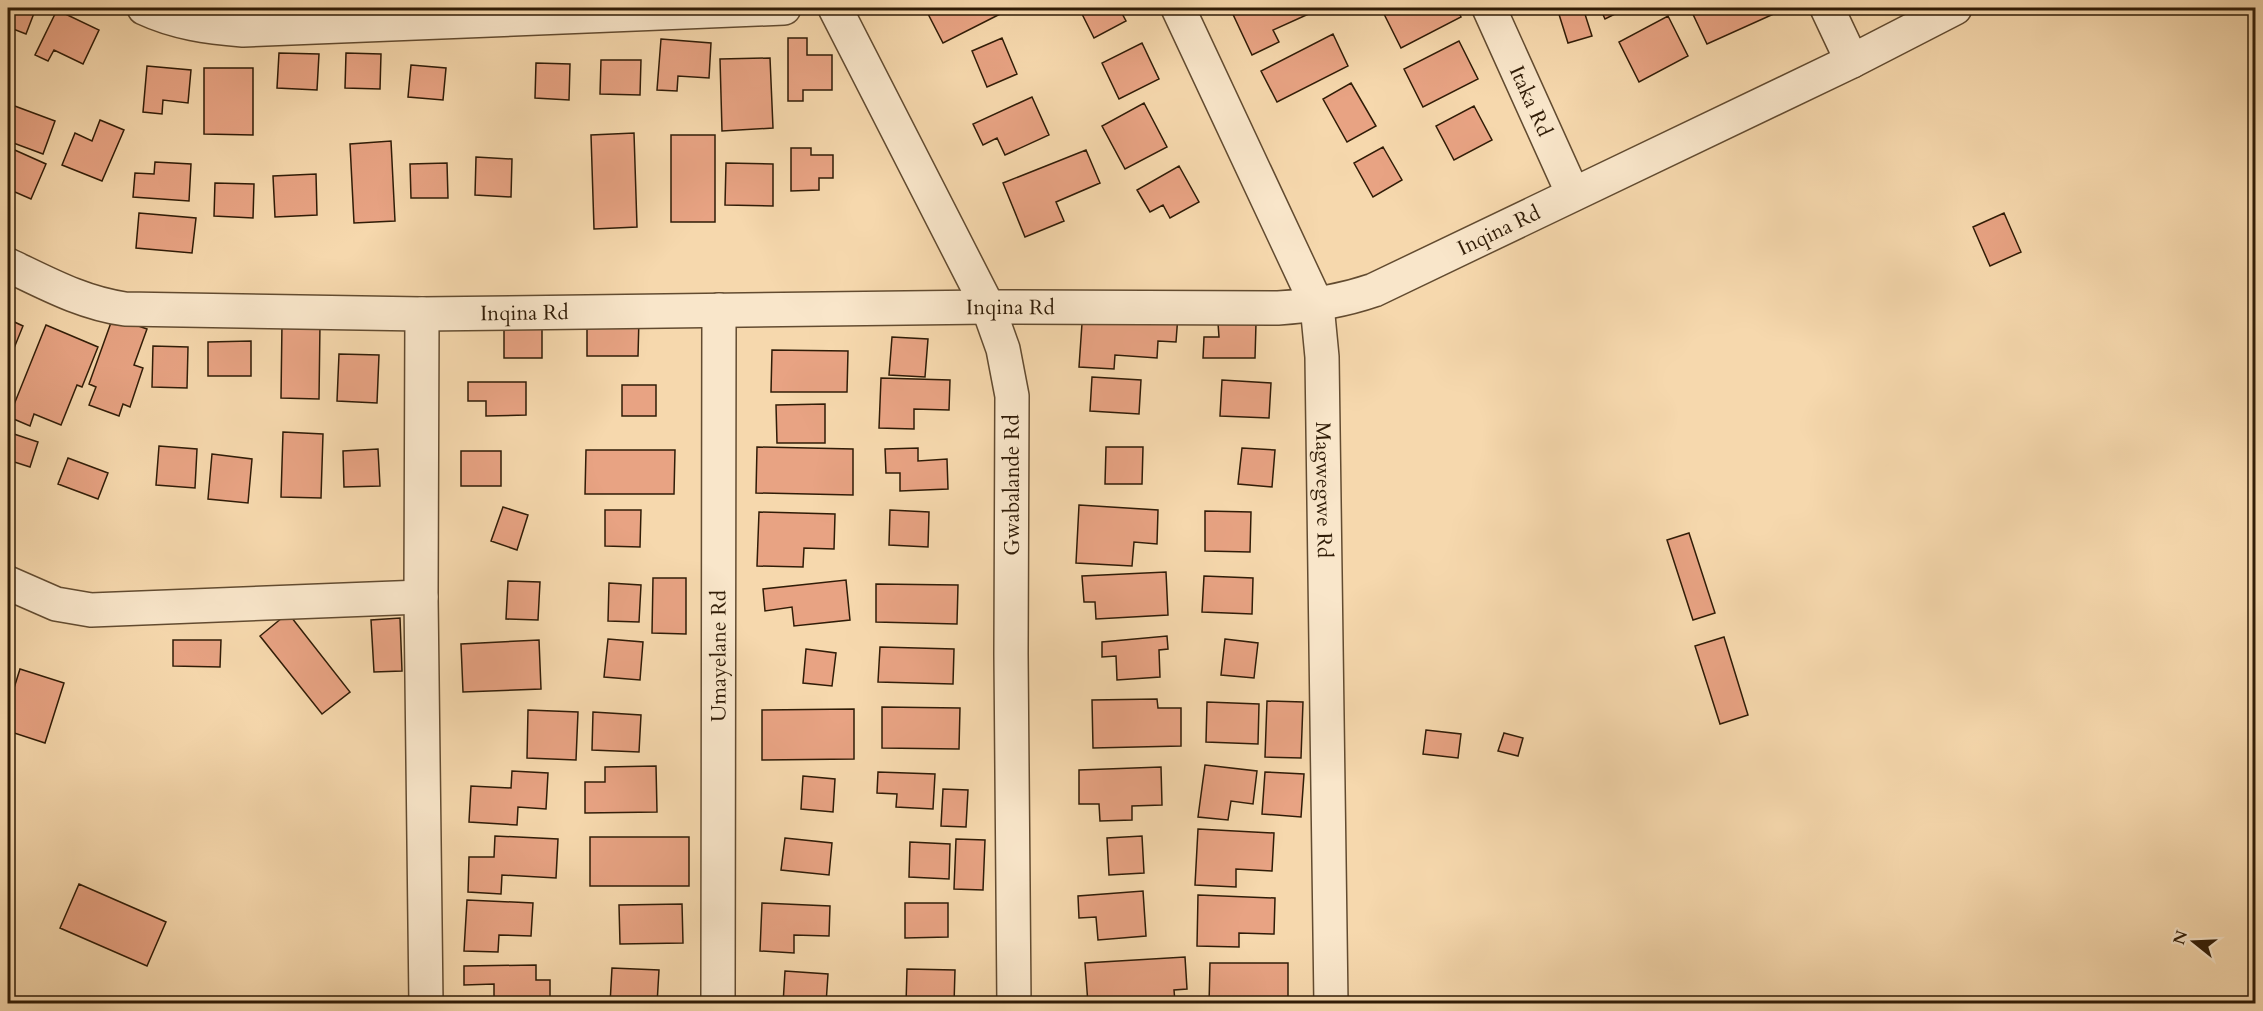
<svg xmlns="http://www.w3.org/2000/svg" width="2263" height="1011" viewBox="0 0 2263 1011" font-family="Cardo,serif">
<rect width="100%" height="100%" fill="#f6d8ad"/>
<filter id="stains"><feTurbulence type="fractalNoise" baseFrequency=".00333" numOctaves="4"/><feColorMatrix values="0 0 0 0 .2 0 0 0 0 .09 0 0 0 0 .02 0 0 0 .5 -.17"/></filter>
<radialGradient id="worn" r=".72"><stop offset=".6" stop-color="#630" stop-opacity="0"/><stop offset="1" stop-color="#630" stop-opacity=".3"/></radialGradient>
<path fill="#e8a383" stroke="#301c07" stroke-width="1.5" d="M8 8H36L26 34 8 27Z
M925 8H1012L943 43Z
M1079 8H1119L1126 21 1094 38Z
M1230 8H1312L1313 12 1273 30 1279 42 1252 55Z
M1381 8H1456L1461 17 1401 48Z
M1557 8H1583L1592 36 1568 43Z
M1600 8H1627L1605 19Z
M1690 8H1787L1707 44Z
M57 10 99 30 83 64 54 50 48 61 35 55Z
M1668 16 1688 56 1639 82 1619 42Z
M1333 34 1348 66 1277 102 1261 71Z
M788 38H807V55H832V90H803V101H788Z
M1002 38 1017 74 987 87 972 51Z
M661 39 711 43 709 78 678 76 677 91 657 90Z
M1459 41 1478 79 1423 107 1404 69Z
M1142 43 1159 79 1119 99 1102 63Z
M279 53 319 54 317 90 277 88Z
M346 53 381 54 380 89 345 88Z
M770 58 773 128 722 131 720 59Z
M601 60H641L640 95 600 94Z
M536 63 570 64 569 100 535 98Z
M411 65 446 68 443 100 408 97Z
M147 66 191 70 188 103 163 100 162 114 143 112Z
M204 68H253V135L204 134Z
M1351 83 1376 126 1347 142 1323 99Z
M1032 97 1049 135 1005 155 997 138 983 145 973 124Z
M1144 103 1167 147 1125 169 1102 126Z
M12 105 55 121 43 154 8 141V118Z
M1474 106 1492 140 1454 160 1436 126Z
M100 120 124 130 102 181 62 165 75 133 92 141Z
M634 133 637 227 594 229 591 135Z
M671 135H715V222H671Z
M391 141 395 221 354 223 350 144Z
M8 147 46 164 31 199 8 189Z
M1383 147 1402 180 1373 197 1354 163Z
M791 148H811V155H833V178H819V190L791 191Z
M1086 150 1100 183 1056 202 1064 221 1025 237 1003 183Z
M476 157 512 159 511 197 475 195Z
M155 162 191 164 189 201 133 197 135 173 154 174Z
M447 163 448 198H411L410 164Z
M726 163 773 164V206L725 205Z
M1179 166 1199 202 1170 218 1163 205 1150 212 1137 190Z
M316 174 317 215 275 217 273 176Z
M215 183 254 184 253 218 214 216Z
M139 213 196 218 192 253 136 248Z
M2004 213 2021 252 1990 266 1973 227Z
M1083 309 1178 315 1176 342 1158 341 1157 358 1115 355 1114 369 1079 367Z
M113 317 147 329 134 365 143 368 130 407 123 404 119 416 89 405 96 387 89 384Z
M639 318 638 356H587V319Z
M8 319 23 326 8 363Z
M282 323 320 324 319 399 281 398Z
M1218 323H1256L1255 358H1203L1204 337H1219Z
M504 324H542V358H504Z
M46 325 98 347 82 387 77 385 61 425 34 414 30 426 9 417Z
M892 337 928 339 925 377 889 375Z
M251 341V376H208V342Z
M153 346 188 347 187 388 152 387Z
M772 350 848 351 847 392H771Z
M339 354 379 355 377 403 337 401Z
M1092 377 1141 380 1139 414 1090 411Z
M881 378 950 380 949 410 914 409V429L879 428Z
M1222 380 1271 383 1269 418 1220 416Z
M468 382H526V415L486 416V401H468Z
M622 385H656V416H622Z
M825 404V443H777L776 405Z
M8 432 38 442 30 467 8 460Z
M283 432 323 434 321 498 281 497Z
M159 446 197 449 195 488 156 485Z
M757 447 853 449V495L756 493Z
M1106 447H1143L1142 484H1105Z
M918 448V461L947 459 948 489 900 491V473H886L885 449Z
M1242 448 1275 450 1272 487 1238 484Z
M378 449 380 486 344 487 343 451Z
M586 450H675L674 494H585Z
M461 451H501V486H461Z
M212 454 252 459 248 503 208 499Z
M68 458 108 473 98 499 58 484Z
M1079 505 1158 510 1157 544 1134 542 1132 566 1076 563Z
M503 507 528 515 517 550 491 541Z
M605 510H641L640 547 605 546Z
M890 510 929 512 928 547 889 545Z
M1205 511 1251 512 1250 552 1205 551Z
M759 512 835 514 834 549 804 548 803 567 757 566Z
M1689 533 1715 613 1693 620 1667 540Z
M1166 572 1168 615 1096 619 1095 602H1084L1082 576Z
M1204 576 1253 578 1252 614 1202 612Z
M653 578H686V634L652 633Z
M846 580 850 620 794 626 792 607 765 611 763 589Z
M508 581 540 582 538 620 506 619Z
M609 583 641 585 639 622 608 621Z
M876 584 958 585 957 624 876 622Z
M288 613 350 692 322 714 260 636Z
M400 618 402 671 374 672 371 620Z
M1167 636 1168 649 1159 650 1160 677 1117 680 1116 656 1102 657V642Z
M1724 637 1748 715 1720 724 1695 646Z
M608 639 643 642 640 680 604 677Z
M1225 639 1258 643 1254 678 1221 675Z
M173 640H221L220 667 173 666Z
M539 640 541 689 463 692 461 644Z
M880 647 954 649 953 684 878 682Z
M806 649 836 653 832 686 803 683Z
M20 669 64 683 45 743 8 731V707Z
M1157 699 1158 708H1181V746L1093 748 1092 700Z
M1267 701 1303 702 1301 758 1265 757Z
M1207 702 1259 704 1258 744 1206 742Z
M882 707 960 708 959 749 882 748Z
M854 709V759L762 760V710Z
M528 710 578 712 576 760 527 758Z
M593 712 641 715 639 752 592 750Z
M1426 730 1461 734 1458 758 1423 754Z
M1504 733 1523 738 1518 756 1498 751Z
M1205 765 1257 771 1253 804 1231 801 1228 820 1198 817Z
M656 766 657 812 585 813V782H605V767Z
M1161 767 1162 805 1132 806V820L1100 821 1099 804H1079V770Z
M512 771 548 773 546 809 518 807 517 825 469 822 471 786 511 788Z
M878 772 935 774 933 809 896 807 897 794 877 793Z
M1265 772 1304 774 1301 817 1262 814Z
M803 776 835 779 833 812 801 809Z
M943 789 968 790 966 827 941 826Z
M1198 829 1274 833 1272 871 1236 869V887L1195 885Z
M495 836 558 839 556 878 502 875 501 894 468 892 469 857H494Z
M1142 836 1144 873 1109 875 1107 838Z
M590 837H689V886H590Z
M785 838 832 843 829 875 781 870Z
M956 839 985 840 983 890 954 889Z
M910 842 950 844 949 879 909 877Z
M79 884 166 922 147 966 60 928Z
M1143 891 1146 936 1098 940 1096 917 1079 918 1078 896Z
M1198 895 1275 898 1274 934 1239 933V947L1197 946Z
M467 900 533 903 531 936 499 935 498 952 464 951Z
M762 903 830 906 829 936 794 935V953L760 951Z
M905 903H948V937L905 938Z
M682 904 683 943 620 944 619 905Z
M1185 957 1187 989 1174 990 1175 1002 1088 1004 1085 963Z
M1210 963H1288V1004H1209Z
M536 965V980H550V1004H494V984L464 985V966Z
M612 968 659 970 657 1004H610Z
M907 969 955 970 954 1004H906Z
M785 971 828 974 826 1004H783Z"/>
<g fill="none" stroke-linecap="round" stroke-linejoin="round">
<defs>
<g id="street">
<path d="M144 8C176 23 208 27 243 30L784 8"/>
<path d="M835 8 988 307 1003 349 1012 396 1011 654 1014 1004"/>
<path id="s1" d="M1178 8 1317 305 1322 357 1331 1004"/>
<path id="s2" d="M1489 8 1573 194"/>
<path d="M1827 8 1852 61"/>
<path id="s3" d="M8 265C46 283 82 303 125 309L422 314 988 307 1278 308C1312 306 1342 301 1374 290L1852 61 1955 8"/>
<path d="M422 314 421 597 426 1004"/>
<path d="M8 583 56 604 91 610 421 597"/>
<path id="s4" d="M718 1004 719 310"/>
</g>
</defs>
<use href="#street" stroke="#624b30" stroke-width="36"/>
<use href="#street" stroke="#f9e6ca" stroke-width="33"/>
</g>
<g text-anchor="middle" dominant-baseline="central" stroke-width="4.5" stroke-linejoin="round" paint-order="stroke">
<g font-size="21" fill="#301c07" stroke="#f9e6ca">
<text stroke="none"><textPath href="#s2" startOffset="102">Itaka Rd</textPath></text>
<text stroke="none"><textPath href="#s3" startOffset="1515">Inqina Rd</textPath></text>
<text stroke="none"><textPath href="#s3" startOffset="1011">Inqina Rd</textPath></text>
<text stroke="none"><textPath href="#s3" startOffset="525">Inqina Rd</textPath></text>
<text transform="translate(1012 485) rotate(-90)">Gwabalande Rd</text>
<text stroke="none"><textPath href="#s1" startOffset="513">Magwegwe Rd</textPath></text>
<text stroke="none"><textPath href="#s4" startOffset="348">Umayelane Rd</textPath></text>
</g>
</g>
<rect width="2263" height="1011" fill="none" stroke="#f6d8ad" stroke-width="30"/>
<rect x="9" y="9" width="2245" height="993" fill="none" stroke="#301c07" stroke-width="3"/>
<rect x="15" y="15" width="2233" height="981" fill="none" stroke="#301c07" stroke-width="1.5"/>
<g transform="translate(2194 942) rotate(288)" stroke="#f9e6ca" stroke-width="4.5" paint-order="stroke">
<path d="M0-4.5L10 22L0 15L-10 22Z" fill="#301c07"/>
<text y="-9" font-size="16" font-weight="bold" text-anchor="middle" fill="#301c07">N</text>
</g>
<rect width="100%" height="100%" filter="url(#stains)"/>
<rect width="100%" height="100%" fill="url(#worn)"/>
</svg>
